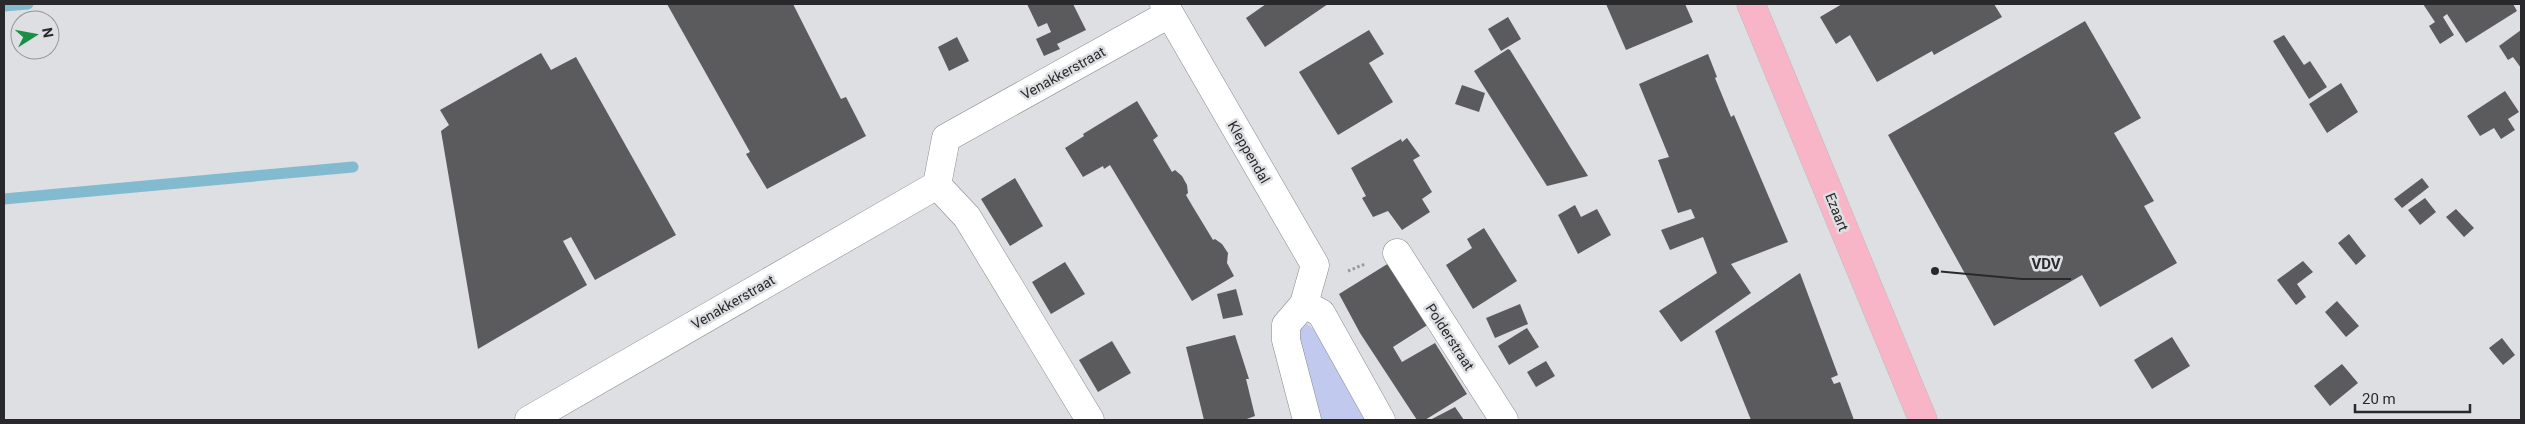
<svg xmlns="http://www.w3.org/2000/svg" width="2525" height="424" viewBox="0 0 2525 424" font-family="Roboto,sans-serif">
<rect width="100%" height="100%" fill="#dedfe2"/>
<path fill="#c1c9ee" d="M1307 324 1321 335 1369 420H1319L1299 347V331Z"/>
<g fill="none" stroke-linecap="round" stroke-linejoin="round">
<path stroke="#82bbd0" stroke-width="11" d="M4 6 28 4
M4 199 353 167"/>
</g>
<path fill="#5b5b5e" d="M667 4H793L841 99 846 97 866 136 767 189 746 154 750 152Z
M1027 4H1073L1086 30 1057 44 1060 49 1044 56 1036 39 1051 32 1047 23 1038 27Z
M1266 4H1328L1265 47 1246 18Z
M1606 4H1685L1693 22 1626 50Z
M1842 4H1994L2002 17 1934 55 1932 51 1877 82 1850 35 1836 44 1820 17Z
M2423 4H2513L2517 11 2466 43 2447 14 2443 17 2454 35 2440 44 2429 26 2435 22Z
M1508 17 1521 39 1501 51 1488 29Z
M2085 21 2141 118 2114 133 2154 201 2144 206 2177 263 2100 307 2082 275 1994 326 1888 135Z
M1369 30 1384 54 1369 63 1393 102 1338 135 1299 72Z
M2521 30V68L2513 57 2508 60 2499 46Z
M2284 35 2304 65 2310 61 2327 87 2309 99 2273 41Z
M957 37 969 61 949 71 938 47Z
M1508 49 1510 50 1588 176 1547 186 1474 71Z
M541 53 551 70 576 57 676 235 595 280 571 237 563 241 587 285 478 349 441 131 449 125 440 110Z
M1708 54 1717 77 1715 78 1731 117 1734 115 1788 242 1731 264 1751 293 1681 342 1659 311 1717 273 1703 237 1670 250 1661 230 1695 218 1691 209 1678 213 1658 160 1669 157 1639 84Z
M2341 83 2358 112 2327 133 2309 104Z
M1462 85 1485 93 1479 112 1455 104Z
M2505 91 2519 112 2508 119 2515 130 2501 139 2494 128 2480 136 2467 116Z
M1137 101 1158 136 1153 140 1172 172 1175 170 1182 176 1187 185 1188 193 1186 195 1193 207 1213 240 1215 239 1222 244 1228 253 1227 263 1234 276 1192 301 1110 165 1104 169 1103 166 1083 177 1065 148 1084 136 1083 134Z
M1407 138 1420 156 1413 160 1432 192 1422 199 1430 212 1402 230 1388 211 1373 217 1362 198 1366 196 1351 168 1401 139 1402 142Z
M1015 178 1043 226 1010 246 981 199Z
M2422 178 2429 187 2402 208 2394 199Z
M2425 198 2436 212 2420 225 2408 210Z
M1575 205 1581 217 1597 209 1611 235 1578 254 1558 215Z
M2456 209 2474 228 2464 237 2446 217Z
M1484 228 1517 281 1473 309 1446 265 1472 248 1467 239Z
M2349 234 2366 256 2356 265 2338 243Z
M2303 261 2313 272 2297 284 2306 297 2296 305 2277 280Z
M1065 262 1085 294 1051 314 1032 282Z
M1389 263 1429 324 1393 347 1402 362 1435 343 1467 394 1425 420H1417L1360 333 1339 294Z
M1800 273 1838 375 1831 378 1834 384 1840 382 1854 420H1751L1715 331Z
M1236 289 1243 315 1223 319 1217 294Z
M2337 301 2359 326 2346 337 2325 312Z
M1520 304 1528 324 1495 338 1486 318Z
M1527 328 1539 347 1509 365 1498 346Z
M1235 335 1249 379H1246L1255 416 1244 420H1204L1186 347Z
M2172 337 2190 366 2152 389 2134 360Z
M2502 338 2515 355 2503 365 2489 348Z
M1112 341 1131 373 1098 392 1079 360Z
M1546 361 1555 376 1536 387 1527 372Z
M2342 364 2358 383 2330 406 2314 386Z
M1455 407 1464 420H1430Z"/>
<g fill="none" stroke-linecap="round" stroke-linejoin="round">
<defs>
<path id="minor" d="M1164 4 1315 265 1304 304 1286 325V340L1307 420
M1397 253 1504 420
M1304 304 1321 313 1381 420
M529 420 937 185
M1090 420 967 217 937 185 946 138 1169 14"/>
<path id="major" d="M1751 4 1923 420"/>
</defs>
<use href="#minor" stroke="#8a8b8e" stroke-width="29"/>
<use href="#major" stroke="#bbb" stroke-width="29"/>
<path stroke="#98999b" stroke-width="3" stroke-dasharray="2.5 2.5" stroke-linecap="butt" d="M1348 271 1365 264"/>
<use href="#minor" stroke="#fff" stroke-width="28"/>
<use href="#major" stroke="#f8b5c7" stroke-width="28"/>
</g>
<g text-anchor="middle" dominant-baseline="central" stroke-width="5" stroke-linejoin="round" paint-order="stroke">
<g font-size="14" fill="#29292b" stroke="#dedfe2">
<text transform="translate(1063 73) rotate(-29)">Venakkerstraat</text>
<text transform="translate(1249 152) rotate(60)">Kleppendal</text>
<text transform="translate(1837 212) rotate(68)">Ezaart</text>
<text transform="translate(733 302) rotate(-30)">Venakkerstraat</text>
<text transform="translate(1450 337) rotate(57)">Polderstraat</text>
</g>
</g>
<path fill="none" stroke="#29292b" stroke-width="2" d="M1935 271L2022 279H2071"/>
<circle fill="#29292b" stroke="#dedfe2" stroke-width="2" cx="1935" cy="271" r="5"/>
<g font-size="15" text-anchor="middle" font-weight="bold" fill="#29292b" stroke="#dedfe2" stroke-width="5" stroke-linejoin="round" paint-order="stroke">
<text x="2046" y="269">VDV</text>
</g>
<rect width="2525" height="424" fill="none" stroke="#29292b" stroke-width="10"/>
<g transform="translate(35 35) rotate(79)"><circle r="24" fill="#dedfe2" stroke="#969699"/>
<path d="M0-4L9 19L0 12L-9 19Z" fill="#1a8e47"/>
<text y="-8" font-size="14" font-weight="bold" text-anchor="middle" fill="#29292b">N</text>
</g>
<path d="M2355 404v8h115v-8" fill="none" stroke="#29292b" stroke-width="2.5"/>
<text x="2362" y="404" font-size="15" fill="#29292b" stroke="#dedfe2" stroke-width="4" paint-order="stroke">20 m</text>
</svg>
